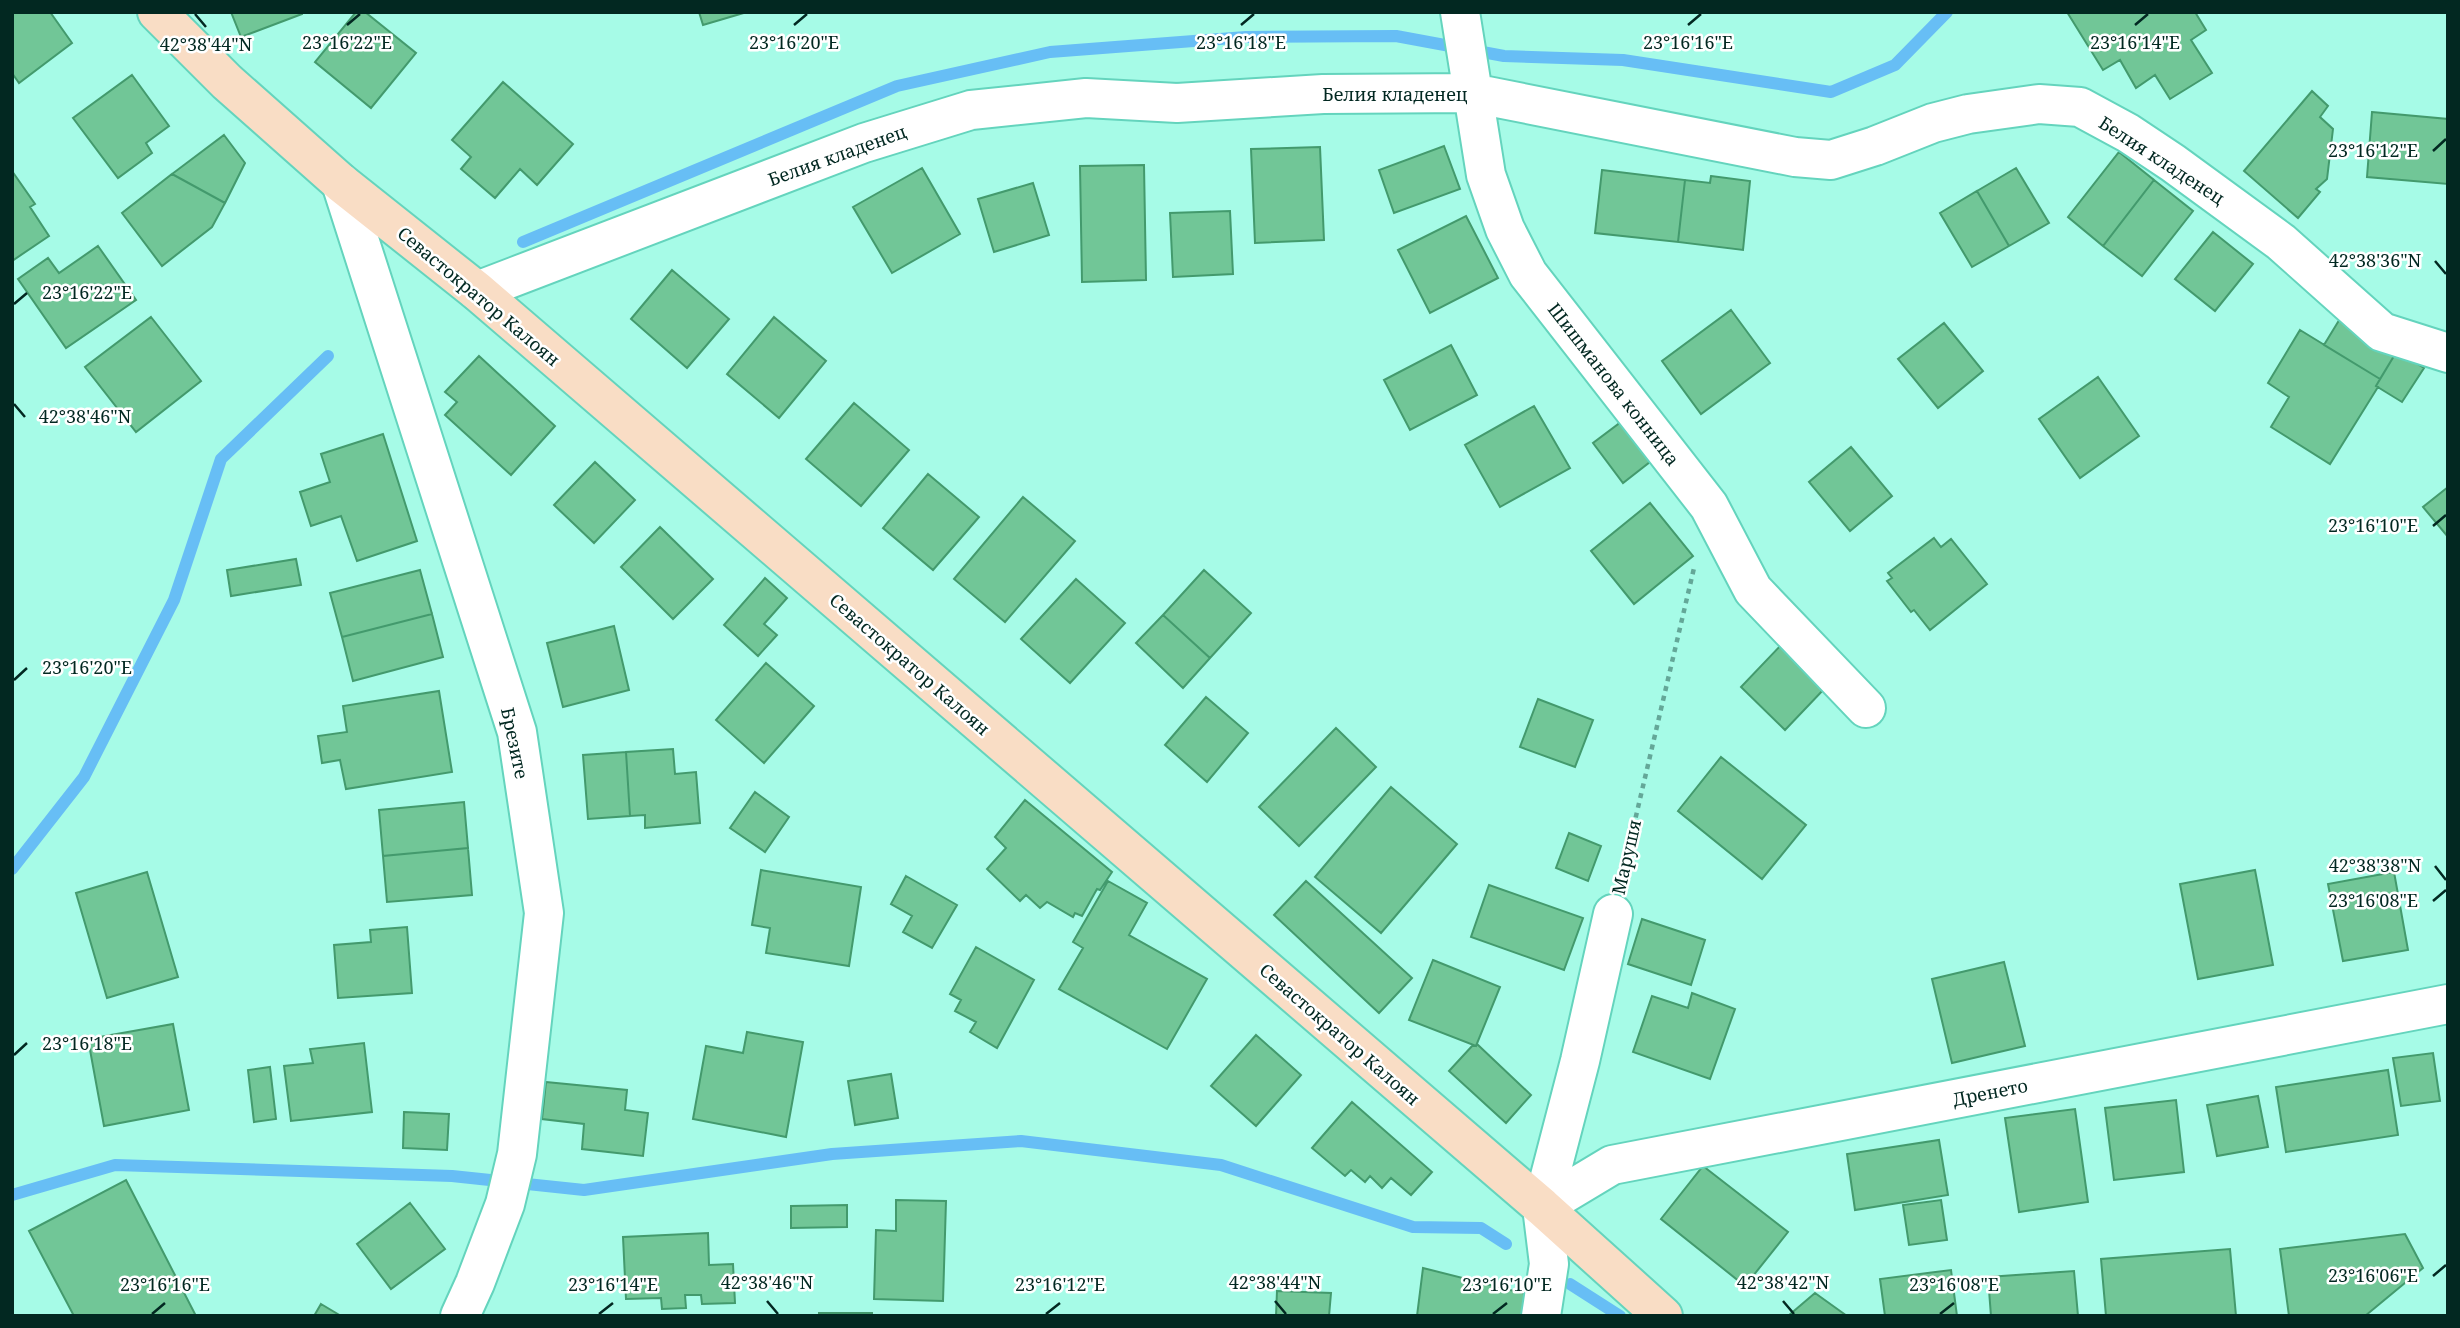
<svg xmlns="http://www.w3.org/2000/svg" width="2460" height="1328" viewBox="0 0 2460 1328" font-family="'Noto Serif',serif">
<rect width="100%" height="100%" fill="#a6fbe7"/>
<g fill="none" stroke-linecap="round" stroke-linejoin="round">
<path stroke="#67bef5" stroke-width="12" d="M523 242 897 86 1050 52 1246 37 1396 36 1504 56 1623 60 1831 92 1895 65 1947 12
M12 869 84 777 174 600 221 459 328 356
M12 1195 115 1165 452 1176 584 1190 832 1154 1021 1141 1221 1165 1413 1227 1481 1228 1506 1244
M1570 1284 1620 1316"/>
</g>
<path fill="#71c697" stroke="#439a6d" stroke-width="2" d="M12 12H50L72 43 19 83 12 73Z
M231 12H302V14L241 37Z
M356 12H365L416 53 371 108 315 62Z
M699 12H747L703 25Z
M2067 12H2195L2206 30 2191 40 2212 73 2170 99 2155 75 2136 88 2120 60 2103 70Z
M132 75 169 126 146 143 152 153 118 178 73 118Z
M503 82 573 144 537 185 520 169 495 198 461 169 471 157 452 140Z
M2312 91 2328 106 2320 117 2333 129 2327 179 2316 189 2320 192 2298 218 2244 171Z
M2372 112 2448 119V184L2367 177Z
M224 135 245 163 225 203 172 174Z
M1444 146 1460 189 1394 213 1379 170Z
M1320 147 1324 240 1255 243 1251 149Z
M2119 152 2154 180 2103 246 2068 217Z
M1144 165 1146 280 1082 282 1080 166Z
M922 168 960 234 892 273 853 207Z
M2016 168 2049 223 2009 246 1977 191Z
M1602 170 1685 180 1678 242 1595 233Z
M12 171 35 204 30 207 49 236 12 261Z
M172 174 225 203 212 227 162 266 122 213Z
M1711 176 1750 181 1743 250 1678 242 1685 180 1710 183Z
M2154 180 2193 211 2142 276 2103 246Z
M1033 183 1049 235 994 252 978 199Z
M1977 191 2009 246 1972 267 1940 213Z
M1230 211 1233 274 1173 277 1170 213Z
M1466 216 1498 278 1430 313 1398 250Z
M2213 232 2253 264 2215 311 2175 279Z
M98 246 136 300 66 348 18 279 48 258 59 273Z
M672 270 729 319 687 368 631 319Z
M1731 310 1770 363 1701 414 1662 361Z
M151 317 201 381 136 432 85 367Z
M774 317 826 361 779 418 727 374Z
M2341 317 2397 351 2380 379 2324 345Z
M1944 323 1983 371 1938 408 1898 359Z
M2300 330 2380 379 2376 386 2378 387 2330 464 2271 427 2289 397 2268 383Z
M1451 345 1477 395 1410 430 1384 380Z
M2397 351 2424 368 2402 402 2376 386Z
M479 356 555 426 511 475 445 415 457 402 445 392Z
M2098 377 2139 436 2080 478 2039 419Z
M854 403 909 450 861 506 806 459Z
M1534 406 1570 468 1500 507 1465 445Z
M1625 419 1655 458 1623 483 1593 443Z
M383 434 417 541 357 561 341 516 311 526 300 492 330 482 321 454Z
M1851 447 1892 496 1850 531 1809 482Z
M595 462 635 500 594 543 554 505Z
M928 474 979 517 933 570 883 528Z
M2448 487V537L2423 507Z
M1023 497 1075 541 1005 622 954 579Z
M1650 503 1693 556 1634 604 1591 551Z
M660 527 713 579 673 619 621 567Z
M1934 538 1941 547 1951 539 1987 584 1930 630 1914 610 1911 612 1887 581 1892 578 1888 573Z
M296 559 301 585 231 596 227 570Z
M420 570 432 614 342 637 330 593Z
M1204 570 1251 613 1210 658 1163 615Z
M765 578 787 598 764 624 777 635 758 656 724 625Z
M1076 579 1125 623 1070 683 1021 639Z
M432 614 443 657 353 681 342 637Z
M1163 615 1210 658 1183 688 1136 643Z
M614 626 629 690 563 707 547 643Z
M1782 644 1826 687 1785 730 1741 687Z
M766 663 814 706 764 763 716 720Z
M439 691 452 772 346 789 340 760 322 763 318 736 347 732 343 706Z
M1206 697 1248 733 1207 782 1165 745Z
M1538 699 1593 720 1575 767 1520 747Z
M1336 728 1376 767 1299 846 1259 807Z
M673 749 675 774 696 772 700 823 645 828V815L630 816 626 752Z
M626 752 630 816 588 819 583 755Z
M1721 757 1806 825 1762 879 1678 811Z
M1391 787 1457 844 1381 933 1315 877Z
M755 792 789 817 765 852 730 828Z
M1025 800 1112 872 1100 890 1097 889 1082 916 1075 913 1073 917 1047 902 1040 908 1026 895 1020 901 987 869 1006 848 995 837Z
M464 802 468 848 383 856 379 810Z
M1569 833 1601 846 1588 881 1556 868Z
M468 848 472 895 387 902 383 856Z
M761 870 861 887 849 966 766 953 770 928 752 925Z
M2255 870 2273 965 2198 979 2180 884Z
M147 872 178 977 107 998 76 893Z
M2394 872 2408 950 2343 961 2328 884Z
M906 876 957 905 932 948 903 932 912 916 891 904Z
M1108 881 1147 903 1129 935 1207 979 1167 1049 1059 989 1083 948 1073 942Z
M1306 881 1412 978 1379 1013 1274 915Z
M1489 885 1583 918 1564 970 1471 937Z
M1642 919 1705 940 1691 985 1628 964Z
M407 927 412 993 338 998 334 945 371 942 370 930Z
M976 947 1034 980 997 1048 970 1032 976 1022 955 1011 961 1000 950 994Z
M1433 960 1500 987 1476 1046 1409 1020Z
M2004 962 2025 1046 1952 1063 1932 979Z
M1692 993 1735 1009 1710 1079 1633 1052 1652 996 1688 1008Z
M173 1024 189 1110 104 1126 88 1039Z
M747 1032 803 1042 786 1137 693 1119 706 1046 743 1053Z
M1256 1035 1301 1075 1256 1126 1211 1086Z
M364 1043 372 1112 291 1121 284 1066 313 1063 310 1049Z
M1477 1044 1531 1095 1506 1123 1449 1071 1473 1045 1476 1046Z
M2433 1053 2440 1101 2401 1106 2393 1058Z
M270 1067 276 1119 254 1122 248 1070Z
M2388 1070 2398 1135 2286 1152 2276 1087Z
M891 1074 898 1118 855 1125 848 1081Z
M546 1082 627 1090 625 1110 648 1113 643 1156 582 1149 584 1124 542 1119Z
M2258 1096 2268 1147 2217 1156 2207 1105Z
M2176 1100 2184 1172 2114 1180 2105 1108Z
M1352 1102 1432 1172 1411 1195 1391 1178 1382 1188 1370 1176 1365 1182 1351 1170 1345 1176 1312 1148Z
M2075 1109 2088 1202 2019 1212 2005 1118Z
M404 1112 449 1114 447 1150 403 1148Z
M1939 1140 1948 1195 1855 1210 1847 1154Z
M1703 1166 1788 1232 1745 1286 1661 1219Z
M126 1180 196 1316H74L29 1231Z
M896 1200 946 1201 943 1301 874 1299 876 1230 896 1231Z
M1941 1200 1947 1240 1909 1245 1903 1205Z
M410 1203 445 1249 391 1289 357 1244Z
M847 1205V1227L791 1228V1206Z
M708 1233 709 1265 733 1264 735 1303 702 1304 701 1295H685L686 1308 662 1309 661 1298 626 1299 623 1237Z
M2405 1234 2423 1268 2365 1316H2289L2280 1249Z
M2230 1249 2236 1316H2106L2101 1259Z
M1423 1268 1530 1295 1525 1316H1417Z
M1951 1270 1957 1316H1885L1880 1279Z
M2074 1271 2078 1316H1991L1988 1277Z
M1277 1291 1331 1293 1329 1316H1276Z
M1815 1293 1847 1316H1788Z
M321 1304 341 1316H314Z
M819 1313H872V1316H819Z"/>
<g fill="none" stroke-linecap="round" stroke-linejoin="round">
<defs>
<path id="street" d="M1460 12 1486 175 1505 229 1528 274 1709 506 1753 590 1866 708
M341 183 517 732 544 913 517 1154 505 1204 475 1283 460 1316
M477 291 864 143 971 110 1086 98 1177 103 1323 94 1472 93 1795 157 1831 160 1875 146 1933 123 1968 114 2039 104 2080 107 2128 133 2173 163 2281 242 2382 332 2448 353
M1542 1207 1612 1165 2448 1004
M1541 1316 1549 1264 1542 1207 1580 1061 1613 914"/>
<path id="secondary" d="M157 12 227 82 341 183 477 291 1542 1207 1663 1316"/>
</defs>
<use href="#street" stroke="#64d4bd" stroke-width="42"/>
<use href="#secondary" stroke="#64d4bd" stroke-width="42"/>
<path stroke="#64a798" stroke-width="4.5" stroke-dasharray="5 5" stroke-linecap="butt" d="M1622 876 1694 568"/>
<use href="#street" stroke="#fff" stroke-width="38"/>
<use href="#secondary" stroke="#f9ddc5" stroke-width="38"/>
</g>
<path fill="none" stroke="#022821" stroke-width="2.5" d="M195 14 206 27M347 25 360 14M794 25 807 14M1241 25 1254 14M1688 25 1701 14M2135 25 2148 14M2433 151 2446 139M2435 261 2446 274M14 304 27 293M14 404 25 417M2433 526 2446 515M14 680 27 668M2435 866 2446 880M2433 901 2446 890M14 1055 27 1043M2433 1276 2446 1265M767 1301 778 1314M1275 1301 1286 1314M1783 1301 1794 1314M152 1314 165 1303M599 1314 613 1303M1046 1314 1060 1303M1493 1314 1507 1303M1940 1314 1954 1303"/>
<g text-anchor="middle" dominant-baseline="central" stroke-width="5" stroke-linejoin="round" paint-order="stroke">
<g font-size="18" fill="#022821" stroke="#fff">
<text x="1395" y="94">Белия кладенец</text>
<text transform="translate(837 155) rotate(-20)">Белия кладенец</text>
<text transform="translate(2162 160) rotate(33)">Белия кладенец</text>
<text transform="translate(479 296) rotate(40)">Севастократор Калоян</text>
<text transform="translate(1614 384) rotate(52)">Шишманова конница</text>
<text transform="translate(910 664) rotate(41)">Севастократор Калоян</text>
<text transform="translate(515 743) rotate(78)">Брезите</text>
<text transform="translate(1626 857) rotate(-77)">Марушя</text>
<text transform="translate(1340 1034) rotate(41)">Севастократор Калоян</text>
<text transform="translate(1990 1092) rotate(-11)">Дренето</text>
</g>
</g>
<g font-size="18" text-anchor="middle" fill="#022821" stroke="#fff" stroke-width="5" stroke-linejoin="round" paint-order="stroke">
<text x="347" y="49">23°16'22"E</text>
<text x="794" y="49">23°16'20"E</text>
<text x="1241" y="49">23°16'18"E</text>
<text x="1688" y="49">23°16'16"E</text>
<text x="2135" y="49">23°16'14"E</text>
<text x="206" y="51">42°38'44"N</text>
<text x="2373" y="157">23°16'12"E</text>
<text x="2375" y="267">42°38'36"N</text>
<text x="87" y="299">23°16'22"E</text>
<text x="85" y="423">42°38'46"N</text>
<text x="2373" y="532">23°16'10"E</text>
<text x="87" y="674">23°16'20"E</text>
<text x="2375" y="872">42°38'38"N</text>
<text x="2373" y="907">23°16'08"E</text>
<text x="87" y="1050">23°16'18"E</text>
<text x="2373" y="1282">23°16'06"E</text>
<text x="767" y="1289">42°38'46"N</text>
<text x="1275" y="1289">42°38'44"N</text>
<text x="1783" y="1289">42°38'42"N</text>
<text x="165" y="1291">23°16'16"E</text>
<text x="613" y="1291">23°16'14"E</text>
<text x="1060" y="1291">23°16'12"E</text>
<text x="1507" y="1291">23°16'10"E</text>
<text x="1954" y="1291">23°16'08"E</text>
</g>
<rect width="2460" height="1328" fill="none" stroke="#022821" stroke-width="28"/>
</svg>
